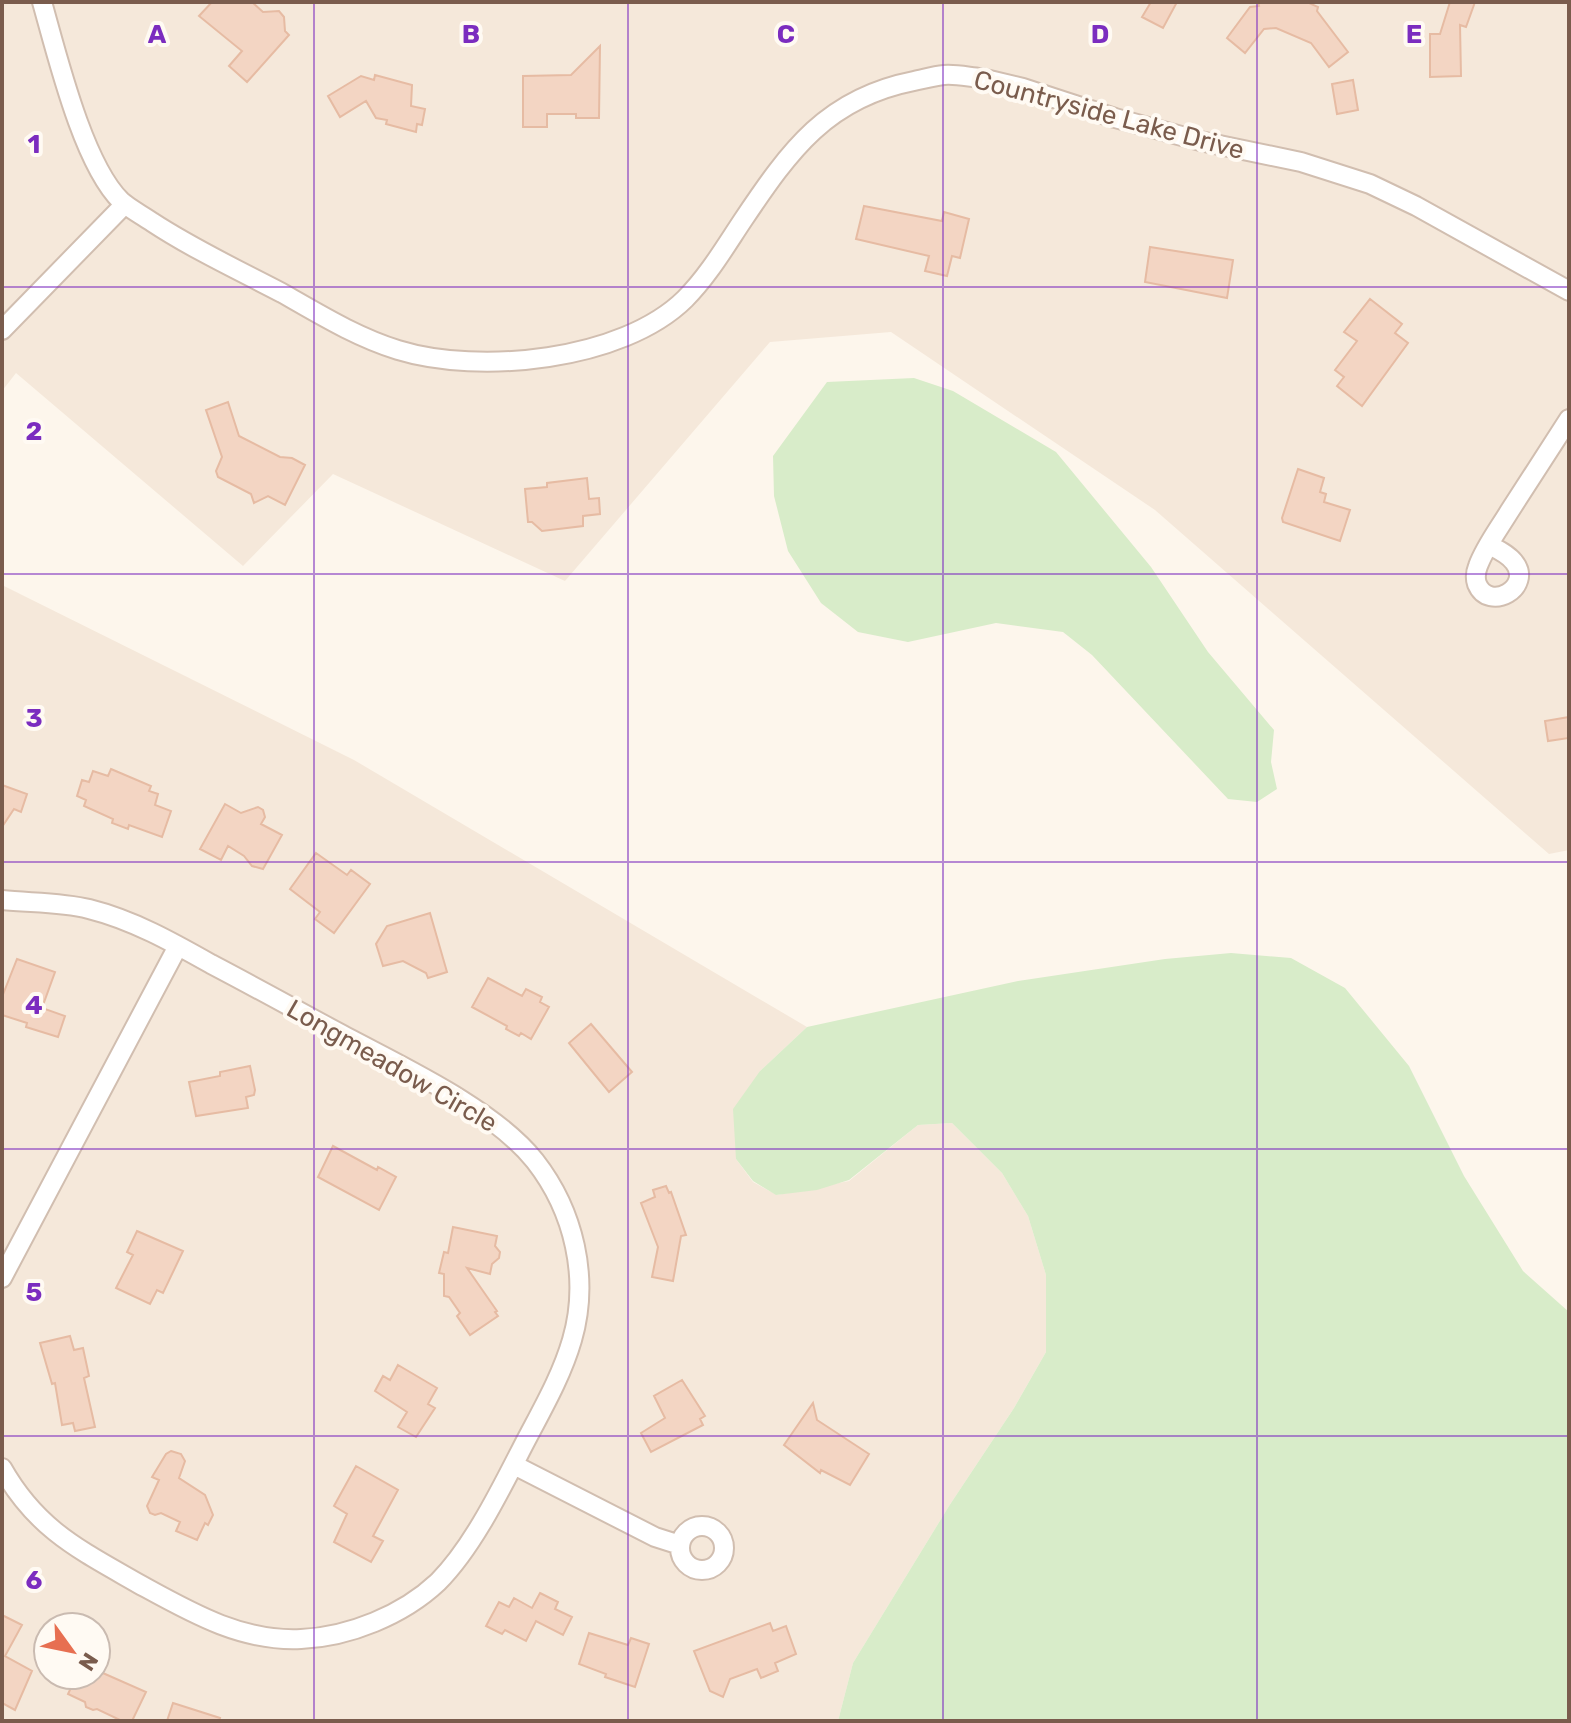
<svg xmlns="http://www.w3.org/2000/svg" width="1571" height="1723" viewBox="0 0 1571 1723" font-family="Rubik,sans-serif">
<rect width="100%" height="100%" fill="#fdf6ec"/>
<path fill="#f5e8da" fill-rule="evenodd" d="M2 2H1569V850L1549 854 1155 510 891 332 770 342 565 581 333 474 243 566 16 373 2 391Z
M2 585 354 760 807 1027 760 1071 736 1159 753 1182 777 1195 849 1181 918 1125 952 1123 1002 1173 1028 1216 1046 1275V1352L1014 1408 949 1506 853 1663 838 1721H2ZM48 1627H96V1675H48Z"/>
<path fill="#d8ecc9" d="M914 378 953 391 1056 452 1151 567 1208 652 1274 730 1271 762 1277 789 1257 802 1228 799 1092 655 1063 632 996 623 908 642 858 632 821 603 788 551 774 496 773 456 827 382Z
M1231 953 1291 958 1345 988 1409 1066 1464 1176 1523 1271 1569 1312V1721H838L853 1663 949 1506 1014 1408 1046 1352V1275L1028 1216 1002 1173 952 1123 918 1125 849 1180 817 1190 776 1195 753 1181 736 1159 733 1109 760 1071 807 1027 1018 981 1165 959Z"/>
<path fill="#f3d5c3" stroke="#e6bba3" stroke-width="2" d="M212 2H252L263 12 279 11 284 17 285 31 289 35 247 82 229 66 242 51 199 16Z
M1151 2H1177L1163 28 1142 17Z
M1258 2H1307L1318 7 1317 11 1348 52 1329 67 1311 43 1276 28 1264 29 1245 53 1227 38 1250 7 1259 6Z
M1450 2H1475L1466 27 1460 25 1461 76 1430 77V34H1440Z
M600 46 599 118H576V114H547V127H523V76L571 75Z
M375 75 412 85 411 106 425 109 422 125 417 124 416 132 386 124 387 120 376 118 366 101 340 117 328 96 361 76 374 80Z
M1353 80 1358 110 1337 114 1332 84Z
M864 206 942 221 944 212 969 219 960 258 952 256 947 276 925 271 929 256 856 239Z
M1150 247 1233 260 1227 298 1145 282Z
M1370 299 1402 324 1395 333 1408 343 1362 406 1337 386 1344 377 1335 370 1357 341 1344 332Z
M228 402 239 436 280 457 292 458 305 465 285 505 268 496 254 503 251 494 218 477 216 471 222 457 206 410Z
M1298 469 1324 478 1320 492 1326 494 1324 502 1350 510 1340 541 1283 522 1282 518Z
M587 478 589 499 599 498 600 514 583 516V526L542 531 532 522H528L525 489 547 487V483Z
M1569 717V738L1548 741 1545 721Z
M111 769 151 786 149 791 158 794 155 805 171 811 162 837 129 825 128 829 112 823 113 819 84 806 86 800 77 796 82 780 89 782 93 771 108 776Z
M2 785 27 794 21 812 14 809 2 827Z
M225 804 241 813 258 807 263 810 265 817 261 824 282 835 263 869 252 866 244 856 228 846 221 860 200 849Z
M316 853 347 875 351 870 370 884 334 933 315 919 320 912 290 889Z
M430 913 447 972 428 978 426 973 403 961 383 966 376 944 387 926Z
M17 959 55 972 42 1008 65 1016 58 1037 26 1027 27 1023 2 1015V997Z
M488 978 522 996 526 989 542 997 540 1002 549 1007 531 1039 521 1033 519 1036 506 1029 507 1026 472 1007Z
M591 1024 632 1072 609 1092 569 1043Z
M250 1066 255 1090 254 1095 246 1097 248 1108 196 1116 189 1082 220 1076V1072Z
M333 1146 377 1170 378 1167 396 1177 379 1210 318 1177Z
M666 1186 669 1193 671 1192 686 1235 681 1236 673 1281 652 1277 658 1247 641 1203 655 1197 653 1190Z
M453 1227 497 1236 495 1246 500 1252 499 1258 492 1264 490 1274 467 1268 497 1311 495 1312 498 1316 470 1335 457 1316 460 1313 449 1297 444 1296V1274L439 1273 444 1252 448 1253Z
M137 1231 183 1251 163 1293 157 1290 150 1304 116 1288 133 1255 127 1252Z
M70 1336 74 1350 83 1348 89 1376 84 1378 95 1427 75 1431 73 1423 62 1425 55 1383 52 1384 40 1343Z
M398 1365 437 1388 428 1404 435 1408 416 1437 398 1427 407 1412 375 1391 383 1376 390 1380Z
M682 1380 705 1416 700 1419 703 1425 651 1452 641 1433 665 1418 654 1396Z
M813 1403 817 1420 869 1454 850 1485 821 1470 820 1473 784 1445Z
M171 1451 181 1454 185 1461 179 1478 205 1495 213 1515 208 1525 205 1523 197 1540 176 1531 180 1522 161 1513 155 1515 150 1513 147 1506 159 1480 152 1477 166 1454Z
M356 1466 398 1490 373 1536 383 1541 371 1562 334 1542 347 1514 334 1506Z
M540 1593 558 1602 555 1609 572 1617 563 1635 536 1621 526 1641 505 1630 502 1634 486 1626 499 1602 509 1607 514 1598 532 1608Z
M2 1615 22 1625 5 1656 32 1671 15 1710 2 1703Z
M770 1623 773 1631 786 1626 796 1654 775 1663 778 1671 761 1678 757 1669 730 1679 723 1697 710 1691 694 1651Z
M589 1633 628 1645 631 1638 649 1644 635 1687 605 1677 606 1674 579 1664Z
M96 1670 146 1692 132 1721H122L97 1709 93 1710 86 1707 85 1702 68 1694 77 1675H96Z
M173 1703 220 1718 219 1721H167Z"/>
<g fill="none" stroke-linecap="round" stroke-linejoin="round">
<defs>
<path id="street" d="M42 2C57 55 83 164 121 201 130 209 142 215 152 222 193 249 238 270 282 293 319 314 356 337 398 350 479 375 622 361 685 299 708 276 725 247 743 220 790 150 827 98 914 81 924 79 934 76 944 75 956 74 969 77 981 78L1023 88 1115 118 1200 141 1301 162 1370 184 1416 206 1569 291
M2 330 125 204
M1489 545C1497 549 1508 554 1514 562 1534 587 1489 613 1477 584 1475 578 1476 571 1478 566 1485 547 1498 530 1509 512 1529 481 1549 450 1569 419
M2 900C30 903 61 902 89 909 133 920 172 942 211 964 253 986 295 1009 337 1032 398 1065 492 1107 535 1161 574 1211 590 1278 572 1340 561 1378 540 1413 522 1448 500 1491 472 1548 438 1582 403 1615 349 1637 301 1639 241 1642 190 1612 139 1584 80 1550 37 1530 2 1468
M2 1278 178 946
M514 1465 655 1537 680 1545
M680 1548a22 22 0 1 1 44 0a22 22 0 1 1-44 0Z"/>
</defs>
<use href="#street" stroke="#d1beb0" stroke-width="22"/>
<use href="#street" stroke="#fff" stroke-width="18"/>
</g>
<path fill="none" stroke="#7b2cbf" stroke-width="2" stroke-opacity="0.55" d="M314 2V1721M628 2V1721M943 2V1721M1257 2V1721M2 287H1569M2 574H1569M2 862H1569M2 1149H1569M2 1436H1569"/>
<g text-anchor="middle" dominant-baseline="central" stroke-width="8" stroke-linejoin="round" paint-order="stroke">
<g font-size="26" fill="#7a5c4d" stroke="#fffaf3">
<text transform="translate(1109 115) rotate(15)">Countryside Lake Drive</text>
<text transform="translate(392 1066) rotate(30)">Longmeadow Circle</text>
</g>
</g>
<g font-size="26" text-anchor="middle" font-weight="bold" fill="#7b2cbf" stroke="#fffaf3" stroke-width="8" stroke-linejoin="round" paint-order="stroke">
<text x="157" y="43">A</text>
<text x="471" y="43">B</text>
<text x="786" y="43">C</text>
<text x="1100" y="43">D</text>
<text x="1414" y="43">E</text>
<text x="34" y="153">1</text>
<text x="34" y="440">2</text>
<text x="34" y="727">3</text>
<text x="34" y="1014">4</text>
<text x="34" y="1301">5</text>
<text x="34" y="1589">6</text>
</g>
<rect width="1571" height="1723" fill="none" stroke="#7a5c4d" stroke-width="8"/>
<g transform="translate(72 1651) rotate(123)"><circle r="38" fill="#fffaf3" stroke="#cabbb1" stroke-width="2"/>
<path d="M0-6L14 30L0 20L-14 30Z" fill="#e76f51"/>
<text y="-12" font-size="22" font-weight="bold" text-anchor="middle" fill="#7a5c4d">N</text>
</g>
</svg>
